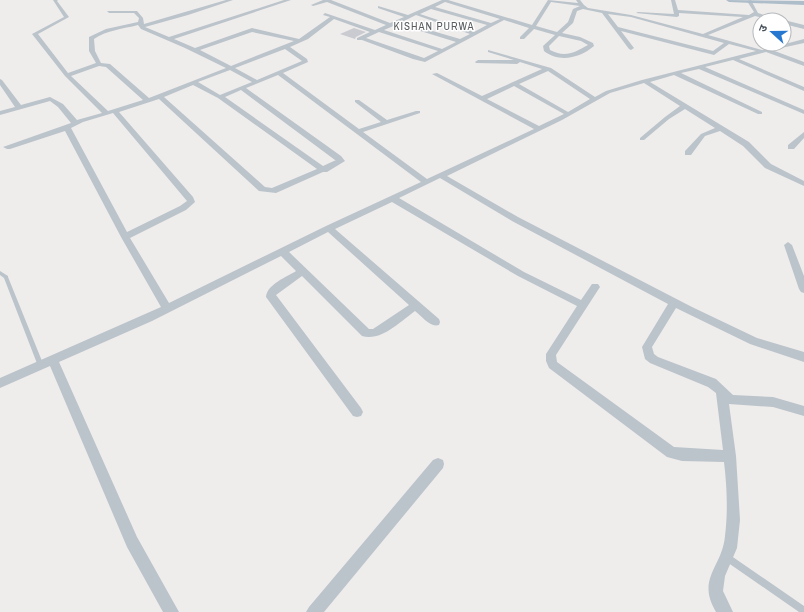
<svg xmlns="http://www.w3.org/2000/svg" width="804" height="612" viewBox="0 0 804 612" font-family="'Archivo Narrow','Noto Sans Devanagari',sans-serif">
<rect width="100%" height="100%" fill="#efecec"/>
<path fill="#cacbd0" d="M354 28 366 32 356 37 355 39 340 34Z"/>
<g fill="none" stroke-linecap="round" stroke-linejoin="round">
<path fill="#bbc4ca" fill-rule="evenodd" d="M0 271 8 276V277L44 366 43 368H39L38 366 4 278 0 275Z
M727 553 804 606V612H799L724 560 723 557 724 554Z"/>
<path fill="#bbc4ca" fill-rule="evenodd" d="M53 0H58L57 1 69 17 38 34 68 73 96 63 89 51V37L106 29 138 22 139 18 134 13H109L107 11H137L143 18 144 24 226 0H233L188 15 145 27 169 37 284 0H291L174 39 195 48 252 28 299 39 330 17 323 15 325 13 375 30 386 25 327 2 313 6 311 5 323 0H331L390 23 404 17 378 8V6L408 15 442 0H448L532 25 548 0 578 3 576 0H580L584 5 588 8 631 15 703 34 743 17 679 13V16L677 17 636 13 638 12 674 14 671 0H675L678 10 749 15 754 12 747 1 751 0 758 13 779 20H771L755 16 708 35 762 50 804 39V43L772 50 804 62V66L766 52 739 59 804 87V91L733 60 705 67 804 110V114L699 69 681 73 762 112V114H758L674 75 650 82 749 142 771 164 804 181V186L765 168 743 146 720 131 705 136 691 155H685V151L701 134 715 128 685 109 669 119 644 140H640V138L665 117 680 106 644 83 610 93 562 120 447 176 518 217 692 307 757 338 804 352V362L750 344 676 308 652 347 654 354 658 357 716 379 733 395 773 397 804 406V416L773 407 729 404 736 456 740 520 737 548 725 576 723 591 733 612H716C696 578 722 568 725 536 728 512 727 487 724 462L682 461 667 457 549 368 546 361V354L577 306 518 276 392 202 335 229 439 319 440 322 439 325C430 328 422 316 415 311 401 321 381 342 362 336L302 276 276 295 361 408 363 412 361 416 357 417 353 416 266 297C267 284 287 277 296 271L281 256 152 321 59 362 137 537 179 612H163L127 547 50 366 0 388V378L161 307 121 237 65 131 10 149H7L3 147 71 123 58 107 50 101 0 115V111L15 107 0 85V79L2 80 21 105 50 97 63 104 77 120 102 113 65 76 32 34 64 17ZM445 2 500 19 491 23 435 7ZM551 2 580 6 573 9 568 22 557 32 536 26ZM431 9 487 25 474 32 420 14ZM583 9 602 13 629 49 631 50 634 48 621 31 714 55 729 44 756 51 642 80 606 91 595 97 551 68 488 50V52L514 60H478L475 62 476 63 517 64 520 62 542 69 482 96 437 73 432 74 534 129 427 179 363 132 420 113V111H416L387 120 359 100H355V102L381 122 359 129 283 73 308 62 307 59 290 47 308 39 334 19 370 32 357 38V40H362L413 59 425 62 504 20 529 28 520 37V39H524L534 29 555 35 543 46 544 51C559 63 580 58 594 46L593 43 580 37 562 33 573 23 577 11ZM608 14 631 17 724 43 713 51 618 27ZM416 15 470 34 460 39 402 22ZM398 24 456 42 442 49 384 30ZM138 25 141 29 185 48 226 68 149 98 110 64 101 63 95 51 94 39C107 30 123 29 138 25ZM252 32 294 41 231 66 200 50ZM379 32 438 51 424 58 366 38ZM559 36 581 41 588 45C574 53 565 58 550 50L549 46ZM285 49 302 61 257 80 235 68ZM99 66 106 67 143 100 108 111 71 76ZM230 70 252 82 220 95 198 82ZM548 71 590 99 568 112 519 84ZM278 75 421 182 326 226 169 303 130 238 186 210 195 202 193 197 119 112 159 99 259 191 276 193 323 172H327L345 161 341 156 246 88ZM193 85 218 98 317 169 272 188 265 187 164 97ZM514 86 564 114 539 126 487 99ZM241 90 335 160H336L323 166 225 97ZM113 113 187 201 180 206 127 232 71 128 83 122ZM440 178 512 221 668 304 642 347 645 359 650 363 708 387 716 393 723 450 674 447 557 362 556 355 598 290 600 287 598 284H592L581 300 524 272 399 198ZM328 232 409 305 373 329H369L289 252Z
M784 20 804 25V29L784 24Z
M760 23V27H757V25Z
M804 132V138L794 149H788V145Z
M788 242 792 245 804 276V293L801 292 799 289 784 245Z
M438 458 443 460 444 464 443 468 324 612H306L309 607 433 460Z"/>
<path fill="#adbdc9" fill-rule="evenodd" d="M726 0 804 1V5L729 2Z"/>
</g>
<g text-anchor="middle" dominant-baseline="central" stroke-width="3" stroke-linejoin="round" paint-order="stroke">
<g font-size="11" letter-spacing="1" fill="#595d60" stroke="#fff">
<text x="434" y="26">KISHAN PURWA</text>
</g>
</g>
<g transform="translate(772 32) rotate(291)"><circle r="19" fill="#ffffff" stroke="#b5b9bc"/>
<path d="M0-3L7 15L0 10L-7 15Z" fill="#2677cf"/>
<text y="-6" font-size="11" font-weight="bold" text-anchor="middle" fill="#465058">उ</text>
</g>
</svg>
